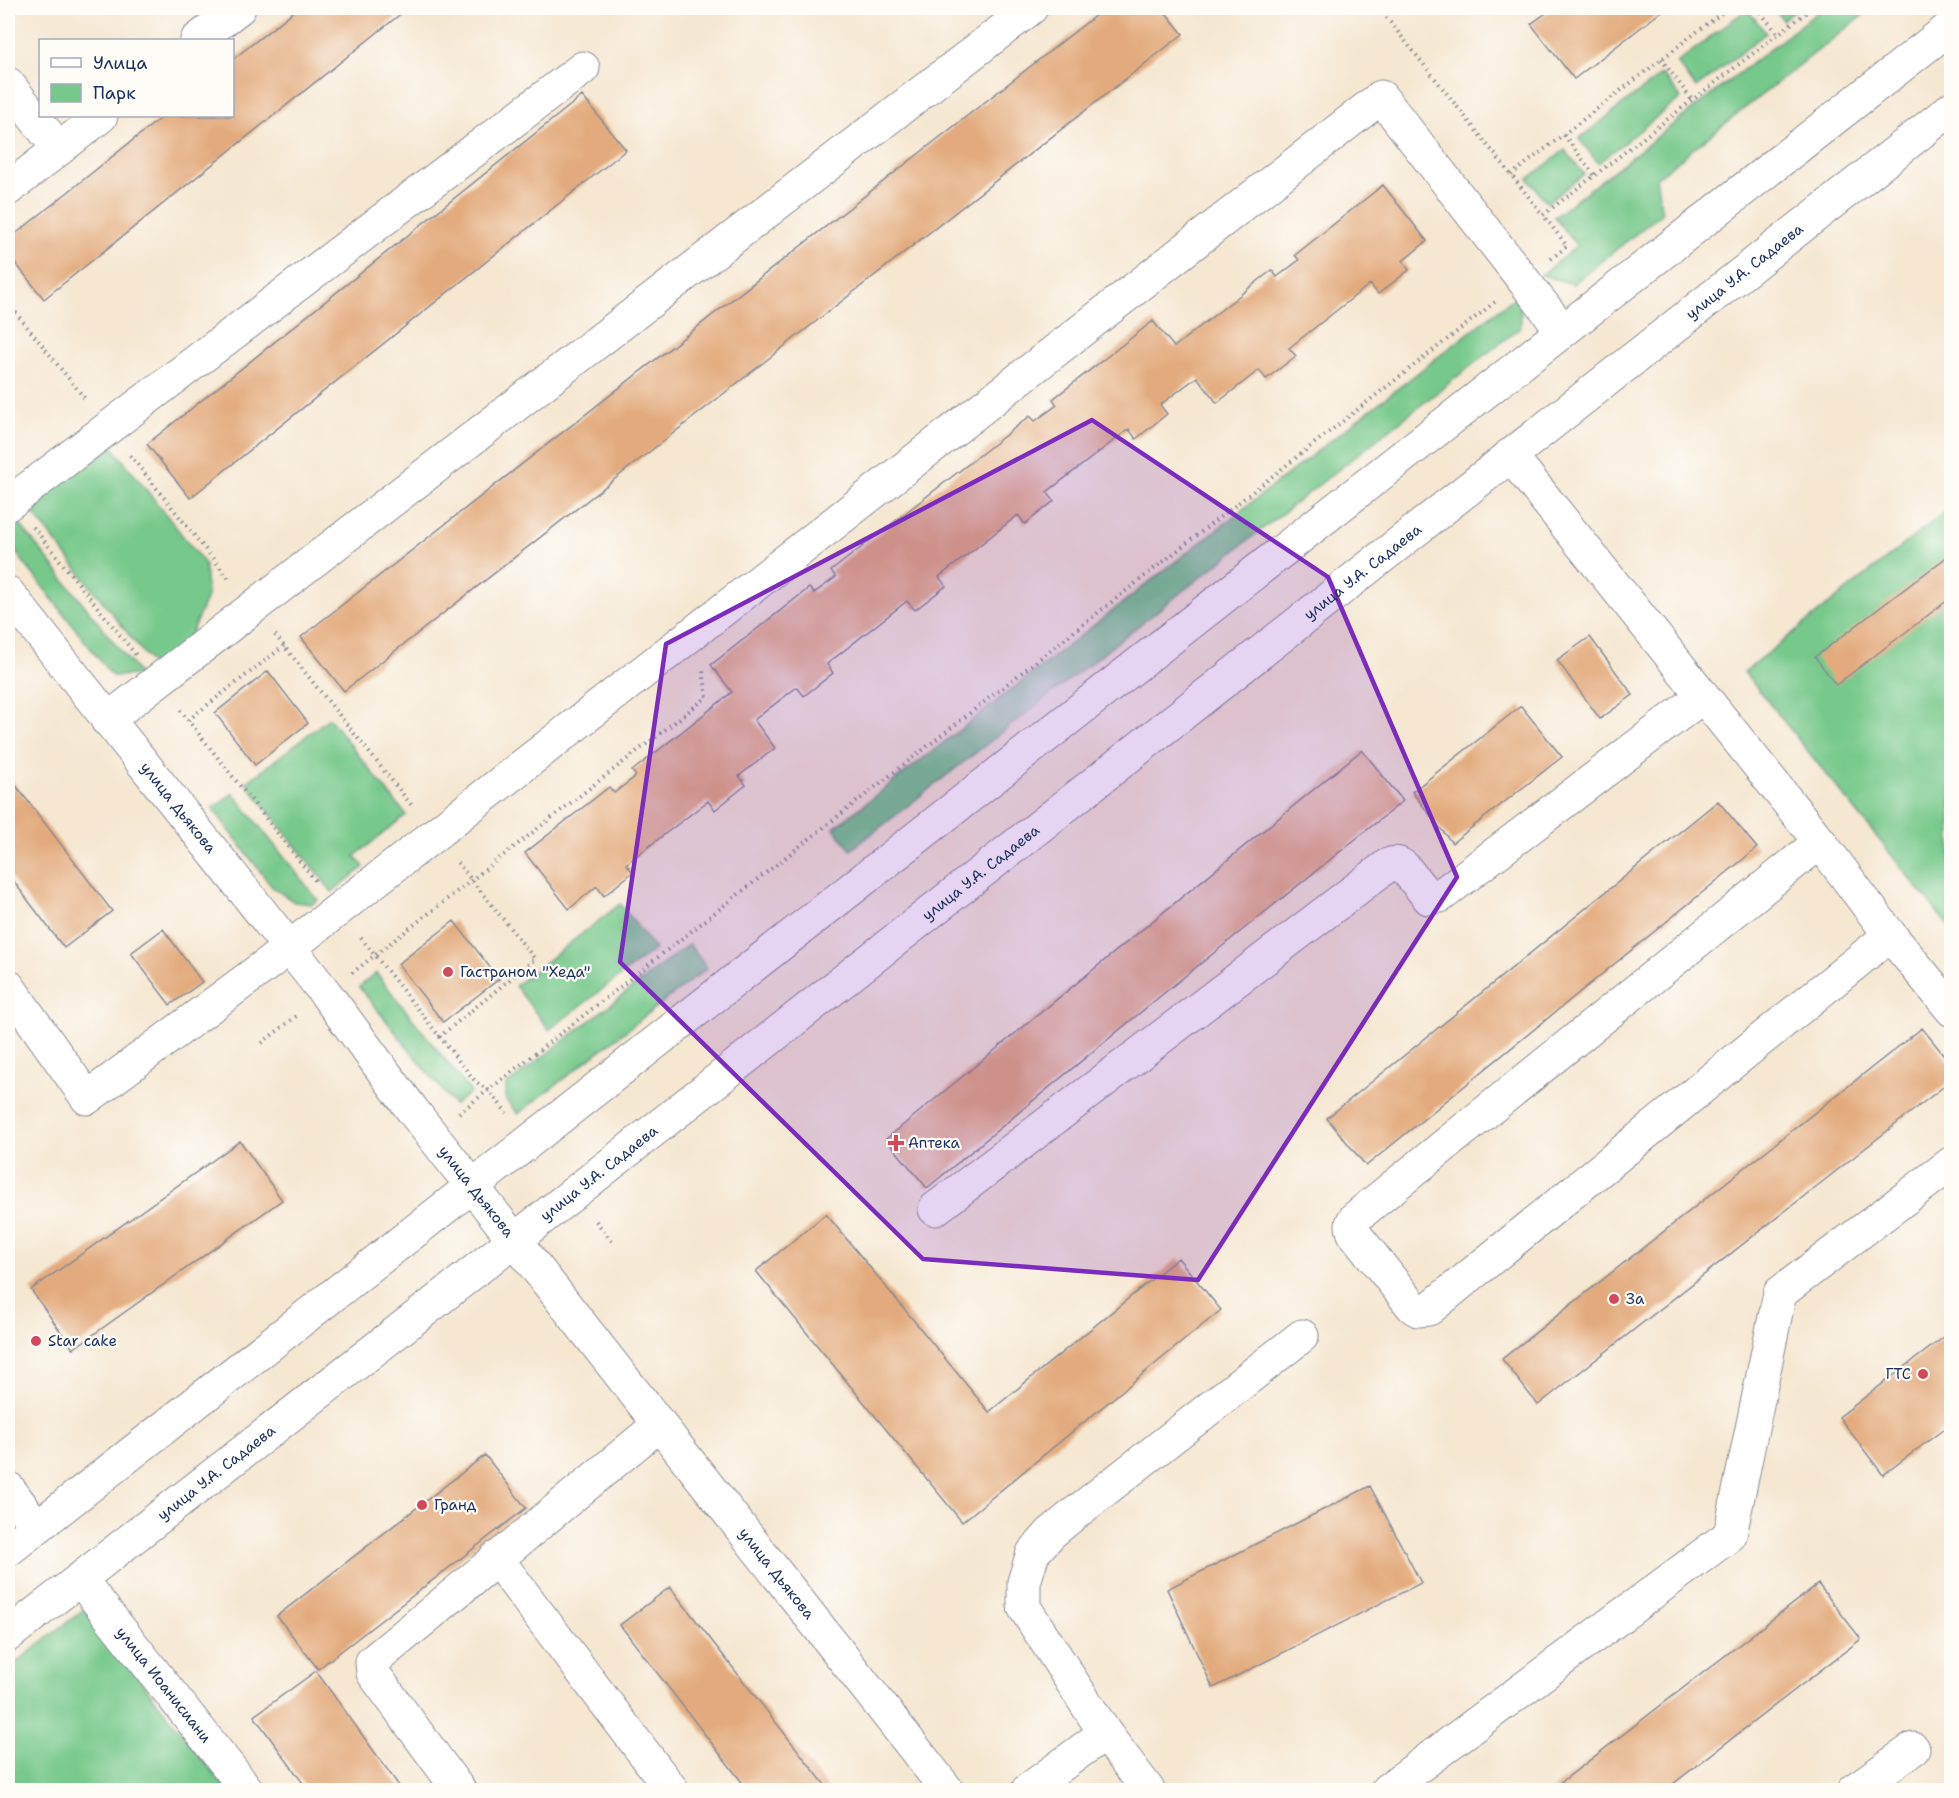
<svg xmlns="http://www.w3.org/2000/svg" width="1959" height="1798" viewBox="0 0 1959 1798" font-family="'Shantell Sans',sans-serif">
<rect width="100%" height="100%" fill="#fdfcf7"/>
<filter id="ink" filterUnits="userSpaceOnUse"><feTurbulence type="fractalNoise" baseFrequency=".0167" numOctaves="2"/><feDisplacementMap in="SourceGraphic" scale="12" xChannelSelector="R" yChannelSelector="G"/><feConvolveMatrix kernelMatrix="1 2 1 2 8 2 1 2 1" color-interpolation-filters="sRGB"/></filter>
<filter id="wash" filterUnits="userSpaceOnUse"><feTurbulence type="fractalNoise" baseFrequency=".008" numOctaves="4" result="noise"/><feDisplacementMap in="SourceGraphic" scale="24" xChannelSelector="R" yChannelSelector="G"/><feGaussianBlur stdDeviation="1.35" result="paint"/><feColorMatrix in="noise" values="0 0 0 0 0 0 0 0 0 0 0 0 0 0 0 0 0 1.4 0 .05"/><feComposite in="paint" operator="in"/></filter>
<g filter="url(#wash)">
<rect width="100%" height="100%" fill="#f5e7d0"/>
<path fill="#77c98b" stroke="#497c74" stroke-width="1.5" d="M1773 8H1799L1783 20Z
M1823 8H1872L1656 178 1662 213 1573 284 1541 275 1577 246 1554 217Z
M1747 9 1766 33 1696 88 1677 63Z
M1662 74 1681 98 1598 163 1579 139Z
M1565 150 1584 174 1547 203 1528 179Z
M1520 293 1521 327 851 850 834 828Z
M111 445 205 564 207 597 186 644 155 668 28 507Z
M1951 507V929L1744 672Z
M14 517 140 675 112 676 8 542V527Z
M329 718 406 815 355 856 364 867 332 892 246 783Z
M233 793 318 900 312 904 294 902 272 887 213 809Z
M620 904 655 949 549 1030 515 986Z
M689 944 707 968 518 1114 506 1100V1085Z
M376 973 471 1092 454 1105 359 987Z
M84 1609 227 1790H8V1669Z"/>
<g id="blocks">
<path fill="#e3ab7d" d="M298 8H408L44 299 8 254V240L163 116H232V60Z
M1105 8H1162L1183 34 344 691 301 637Z
M1553 8H1666L1574 79 1531 24Z
M582 96 626 150 190 498 147 444Z
M1383 185 1427 241 1403 261 1409 270 1378 294 1370 284 1289 348 1296 356 1266 379 1259 370 1217 403 1197 377 1160 405 1167 414 1136 439 1129 429 1047 492 1054 501 1025 524 1018 515 939 577 946 586 915 610 907 601 827 664 833 673 804 696 797 687 754 720 775 748 739 776 746 785 715 810 708 801 626 864 633 872 604 896 597 886 569 909 525 853 609 787 614 793 636 776 632 771 732 692 711 665 809 588 814 593 836 577 831 571 1030 416 1035 421 1057 405 1053 399 1153 321 1174 347 1272 270 1277 277 1299 260 1295 255Z
M1952 553V597L1836 685 1815 657Z
M1590 637 1633 695 1600 719 1557 660Z
M268 671 308 723 255 765 215 713Z
M1521 706 1562 757 1452 843 1412 792Z
M1362 750 1403 801 1169 989 927 1188 886 1139Z
M8 775 112 911 64 948 8 874Z
M1718 801 1757 848 1366 1166 1327 1118Z
M454 921 499 979 443 1022 398 964Z
M163 929 202 982 170 1005 131 953Z
M1922 1028 1952 1065V1080L1538 1405 1502 1359Z
M240 1141 282 1200 73 1349 31 1290Z
M826 1214 989 1412 1178 1258 1221 1310 962 1522 756 1271Z
M1952 1331V1423L1883 1475 1839 1417Z
M485 1455 526 1508 318 1669 277 1616Z
M1370 1486 1421 1583 1213 1688 1167 1589Z
M1818 1584 1861 1639 1665 1790H1551Z
M670 1587 726 1659 829 1790H748L620 1625Z
M316 1671 402 1790H308L254 1716Z"/>
</g>
</g>
<g filter="url(#ink)">
<use href="#blocks" fill-opacity="0" stroke="#888b97" stroke-width="1.5"/>
<g fill="none" stroke-linecap="round" stroke-linejoin="round">
<defs>
<g id="minor">
<path d="M197 40 239 8"/>
<path d="M8 84 59 149 8 189"/>
<path d="M59 149 101 116"/>
<path d="M1510 455 1820 842 1890 935 1952 1010"/>
<path d="M8 504 583 68"/>
<path id="s1" d="M8 593 326 994 413 1111 947 1790"/>
<path d="M107 720 1031 8"/>
<path d="M1820 842 1356 1217C1351 1223 1351 1226 1354 1233L1413 1307 1418 1310 1429 1309 1890 935"/>
<path d="M8 986 87 1098 289 948 1381 97 1563 331"/>
<path d="M935 1209 1388 865C1395 862 1398 863 1404 867L1429 898 1440 896 1703 696"/>
<path d="M8 1488 37 1527"/>
<path d="M496 1558 672 1790"/>
<path id="s2" d="M80 1579 247 1790"/>
<path d="M459 1790 373 1673 372 1662 660 1424"/>
<path d="M1028 1790 1105 1733"/>
<path d="M1148 1790 1105 1733 1024 1607V1582L1033 1553 1051 1533 1073 1515 1302 1336"/>
<path d="M1387 1790 1730 1535 1780 1293 1952 1163"/>
<path d="M1854 1790 1913 1749"/>
</g>
<g id="major">
<path d="M8 1550 1952 26"/>
<path id="s3" d="M8 1635 438 1300 1952 108"/>
</g>
</defs>
<use href="#minor" stroke="#888b97" stroke-width="35"/>
<use href="#major" stroke="#888b97" stroke-width="35"/>
<path stroke="#888b97" stroke-width="4" stroke-dasharray="1.5 4.5" stroke-linecap="butt" d="M1379 8 1543 215
M1757 8 1778 34
M1661 59 1692 100
M1564 135 1595 176
M1511 175 1728 8
M1551 259 1567 246 1543 215 1812 8
M8 303 86 400
M130 455 230 580
M33 527 136 655
M275 635 413 807
M180 710 317 883
M188 720 284 646
M361 938 475 1081 488 1090 507 1113
M352 973 707 697 703 671
M439 1037 535 959 457 862
M262 1043 299 1014
M459 1113 1495 302
M596 1221 614 1244"/>
<use href="#minor" stroke="#fff" stroke-width="33"/>
<use href="#major" stroke="#fff" stroke-width="33"/>
</g>
</g>
<path fill="#7b2cbf" fill-opacity="0.2" stroke="#7b2cbf" stroke-width="4.5" stroke-linejoin="round" d="M1092 420 1328 577 1457 877 1198 1280 923 1259 620 962 666 644Z"/>
<g fill="#d1495b" stroke="#fdfcf7" stroke-width="2">
<circle cx="448" cy="972" r="6"/>
<path d="M893 1134h6v6h6v6h-6v6h-6v-6h-6v-6h6z"/>
<circle cx="1614" cy="1299" r="6"/>
<circle cx="36" cy="1341" r="6"/>
<circle cx="1923" cy="1374" r="6"/>
<circle cx="422" cy="1505" r="6"/>
</g>
<g text-anchor="middle" dominant-baseline="central" stroke-width="4.5" stroke-linejoin="round" paint-order="stroke">
<g font-size="15" fill="#1b2f5e" stroke="#fdfcf7">
<text stroke="none"><textPath href="#s3" startOffset="2208">улица У.А. Садаева</textPath></text>
<text stroke="none"><textPath href="#s3" startOffset="1722">улица У.А. Садаева</textPath></text>
<text stroke="none"><textPath href="#s1" startOffset="274">улица Дьякова</textPath></text>
<text stroke="none"><textPath href="#s3" startOffset="1236">улица У.А. Садаева</textPath></text>
<text stroke="none"><textPath href="#s3" startOffset="750">улица У.А. Садаева</textPath></text>
<text stroke="none"><textPath href="#s1" startOffset="760">улица Дьякова</textPath></text>
<text stroke="none"><textPath href="#s3" startOffset="264">улица У.А. Садаева</textPath></text>
<text stroke="none"><textPath href="#s1" startOffset="1246">улица Дьякова</textPath></text>
<text stroke="none"><textPath href="#s2" startOffset="135">улица Иоанисиани</textPath></text>
</g>
<g font-size="15" fill="#1b2f5e" stroke="#fdfcf7" text-anchor="start">
<text x="460" y="972">Гастраном "Хеда"</text>
<text x="908" y="1143">Аптека</text>
<text x="1626" y="1299">За</text>
<text x="48" y="1341">Star cake</text>
<text x="1911" y="1374" text-anchor="end">ГТС</text>
<text x="434" y="1505">Гранд</text>
</g>
</g>
<rect width="1959" height="1798" fill="none" stroke="#fdfcf7" stroke-width="30"/>
<rect x="39" y="39" width="195" height="78" fill="#fdfcf7" stroke="#a3aaba" stroke-width="1.5"/>
<rect x="51" y="58" width="30" height="9" fill="#ffffff" stroke="#a3aaba" stroke-width="1.5"/>
<text x="93" y="69" font-size="18" fill="#1b2f5e">Улица</text>
<rect x="51" y="84" width="30" height="18" fill="#77c98b" stroke="#a3aaba" stroke-width="1.5"/>
<text x="93" y="99" font-size="18" fill="#1b2f5e">Парк</text>
</svg>
